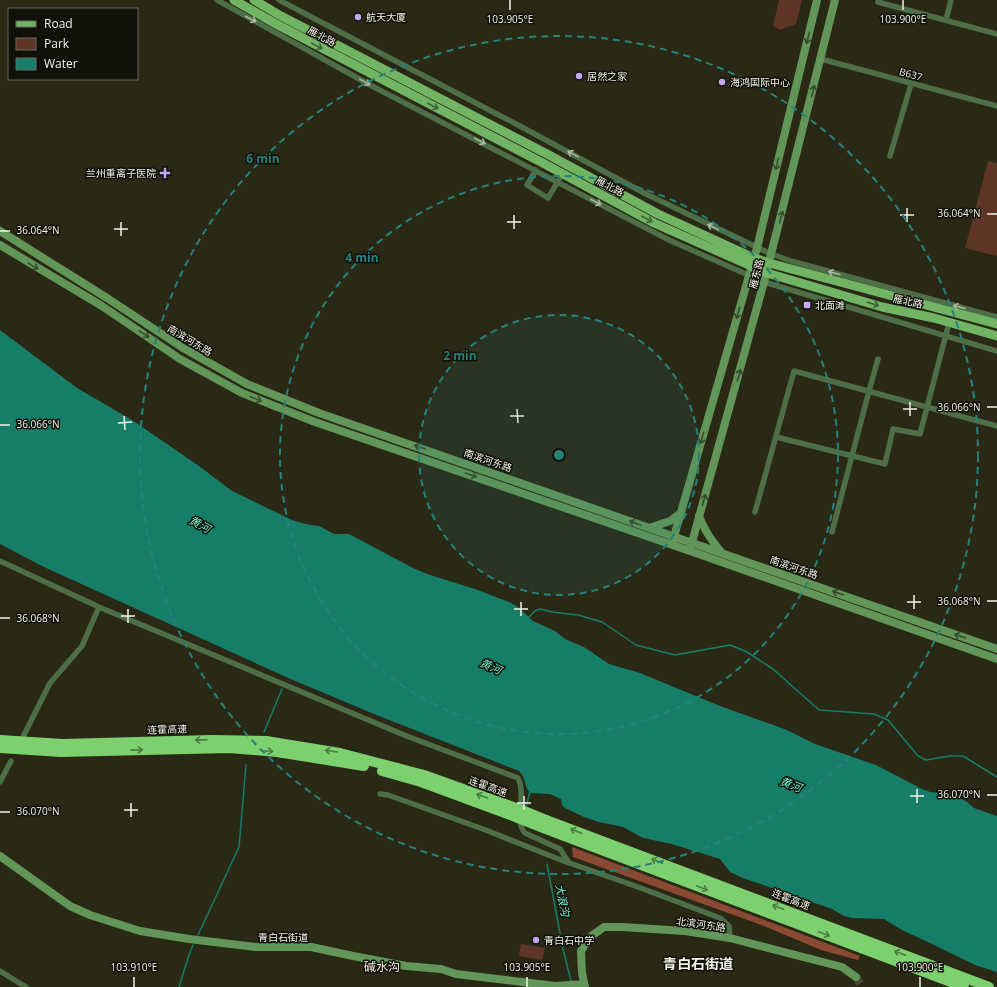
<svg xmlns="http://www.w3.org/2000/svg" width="997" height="987" viewBox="0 0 997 987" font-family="'Open Sans','Noto Sans SC',sans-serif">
<rect width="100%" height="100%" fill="#292916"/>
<path fill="#5e3526" d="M779 0H802L796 24 780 30 773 26Z
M988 161 997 163V256L965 248Z
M521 944 545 948 542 960 519 956Z"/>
<path fill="#8a4931" d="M572 847 860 956 858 960 821 950 764 926 573 857Z"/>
<path fill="#167e68" d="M0 330 77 388 132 420 199 466 232 491 292 520 305 524 319 526 334 534H349L413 568 430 575 475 589 509 602 518 607 533 621 555 631 565 639 584 647 609 664 640 673 720 706 787 730 815 744 876 765 922 789 930 792 953 794 967 802 974 808 997 816V972L975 965 930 943 902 930 884 919 852 918 844 916 832 909 743 878 730 872 720 859 672 844 643 838 623 827 599 822 584 817 565 808 562 805 561 799 550 794 530 793C524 787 526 777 519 771L374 714 286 677 44 567 0 544Z"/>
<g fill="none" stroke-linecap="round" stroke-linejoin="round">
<path stroke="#167e68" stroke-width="1.5" d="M529 617 535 611 540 609 552 612 578 615 602 622 636 645 675 655 730 645 747 652 773 669 819 710 874 714 888 720 918 756 926 760 950 756H963L997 777
M264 732 282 689
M526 807 530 791
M547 864 563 949 571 981
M198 935 239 847 246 765
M179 987 189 955 193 945"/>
<path stroke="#474735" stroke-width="8" stroke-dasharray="8 4" stroke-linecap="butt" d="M856 977 862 987"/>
<path stroke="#4e6e48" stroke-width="5.5" d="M217 0 372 86 669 240 764 282 997 351
M279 0 518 125 646 194 771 254 791 261 997 317
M878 2 997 34
M946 20 951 0
M821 59 997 106
M890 156 911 84
M536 170 527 185 548 198 563 173
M776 437 885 464 893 429 920 434 949 323
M755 512 794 371 997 426
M832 532 869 391 878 359
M0 561 99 607 409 737 518 778C527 795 513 820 525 833L560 849 569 863
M23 737 50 683 82 646 99 607
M0 782 11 761
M380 794 388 795 483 829 561 860 638 887 720 918 729 926 730 938
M0 971 26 987"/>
<path stroke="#629658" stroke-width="8" d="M0 231 107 298 183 348 247 384 319 413 997 649
M0 245 102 306 180 359 242 393 315 422 690 551 997 659
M699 516C704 530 711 540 721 552
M649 528 670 521 681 513
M673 540 757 248 817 0
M691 546 764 282 835 0
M0 856 70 906 90 915 140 931 189 939 256 947H311L353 956 406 966 441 969 456 974 555 986 584 984
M585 987 582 973 581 951 590 937 604 927H622L685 931 730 938 842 967 856 977"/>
<path stroke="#70b464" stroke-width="9" d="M234 0 276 24 541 162 654 223 767 273 882 307 934 318 997 336
M254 0 281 16 547 154 658 214 754 258 769 263C845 284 921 303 997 324"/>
<path stroke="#7dd06e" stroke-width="10" d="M0 740 63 744 212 740 266 741 340 753 424 775 519 809
M0 748 61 752 229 748 277 752 364 766
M382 771 421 782 518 818
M546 820 989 987
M546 829 964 987"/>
<path stroke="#7dd06e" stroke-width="10" d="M519 809 546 820
M518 818 546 829"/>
</g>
<defs><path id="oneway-shaft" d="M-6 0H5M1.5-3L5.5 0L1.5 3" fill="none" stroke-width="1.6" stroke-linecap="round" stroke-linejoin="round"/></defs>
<g stroke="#a9b79f">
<use href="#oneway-shaft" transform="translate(251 19) rotate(28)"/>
<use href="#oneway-shaft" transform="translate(365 82) rotate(29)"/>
<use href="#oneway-shaft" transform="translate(480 141) rotate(27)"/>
<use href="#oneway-shaft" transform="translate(573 154) rotate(-151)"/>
<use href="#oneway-shaft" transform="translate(596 202) rotate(28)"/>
<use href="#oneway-shaft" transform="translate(713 227) rotate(-154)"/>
<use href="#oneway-shaft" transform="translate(834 273) rotate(-165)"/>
<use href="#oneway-shaft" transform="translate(959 307) rotate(-165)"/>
</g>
<g stroke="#354d2d">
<use href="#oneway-shaft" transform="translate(808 38) rotate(104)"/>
<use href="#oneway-shaft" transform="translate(813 91) rotate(-76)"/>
<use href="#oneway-shaft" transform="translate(777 164) rotate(104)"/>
<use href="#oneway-shaft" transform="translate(781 217) rotate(-76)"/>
<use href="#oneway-shaft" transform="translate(33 266) rotate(31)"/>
<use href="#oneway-shaft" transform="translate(738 313) rotate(106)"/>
<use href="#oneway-shaft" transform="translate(144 334) rotate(34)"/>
<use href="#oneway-shaft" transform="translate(739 375) rotate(-74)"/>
<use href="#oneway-shaft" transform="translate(256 399) rotate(22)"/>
<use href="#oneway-shaft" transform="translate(702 438) rotate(106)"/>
<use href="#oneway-shaft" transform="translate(420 447) rotate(-161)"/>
<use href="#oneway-shaft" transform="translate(471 475) rotate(19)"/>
<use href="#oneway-shaft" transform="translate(704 500) rotate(-74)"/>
<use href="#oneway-shaft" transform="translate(635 523) rotate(-161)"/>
<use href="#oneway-shaft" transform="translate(838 593) rotate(-161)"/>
<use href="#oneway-shaft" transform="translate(960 636) rotate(-161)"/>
</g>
<g stroke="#406236">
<use href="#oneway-shaft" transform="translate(317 46) rotate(28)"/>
<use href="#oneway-shaft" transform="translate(433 106) rotate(27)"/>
<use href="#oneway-shaft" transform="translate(647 219) rotate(28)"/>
<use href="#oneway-shaft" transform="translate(873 304) rotate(16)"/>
</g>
<g stroke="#4c7a41">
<use href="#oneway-shaft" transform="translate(201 740) rotate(178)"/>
<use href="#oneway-shaft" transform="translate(137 750) rotate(-1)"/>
<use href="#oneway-shaft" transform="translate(267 751) rotate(5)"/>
<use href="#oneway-shaft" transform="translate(331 751) rotate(-171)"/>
<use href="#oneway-shaft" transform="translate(482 796) rotate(-160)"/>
<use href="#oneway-shaft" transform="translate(576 831) rotate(-159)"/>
<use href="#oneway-shaft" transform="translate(657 861) rotate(-159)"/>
<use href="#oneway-shaft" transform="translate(702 888) rotate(21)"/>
<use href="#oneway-shaft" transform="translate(778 907) rotate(-159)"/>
<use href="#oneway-shaft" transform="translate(824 934) rotate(21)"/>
<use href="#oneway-shaft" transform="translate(900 953) rotate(-159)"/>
</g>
<path fill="none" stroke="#f3f3e7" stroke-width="1.5" d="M510 0V10M903 0V10M907 208V222M987 214H997M514 215V229M900 215H914M121 222V236M507 222H521M114 229H128M0 231H10M910 402V416M987 407H997M517 409 518 423M903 409H917M124 416 125 430M510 416H524M118 423 132 422M0 425H10M914 595V609M987 601H997M521 602V616M907 602H921M128 609V623M514 609H528M121 616H135M0 618H10M917 789V803M987 795H997M524 796V810M910 796H924M131 803V817M517 803H531M124 810H138M0 812H10M134 977V987M527 977V987M920 977V987"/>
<circle cx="559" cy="455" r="140" fill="#26827a" fill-opacity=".12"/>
<g fill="none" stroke="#26827a" stroke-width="2" stroke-dasharray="7 5">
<circle cx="559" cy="455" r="140"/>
<circle cx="559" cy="455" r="279"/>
<circle cx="559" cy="455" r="419"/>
</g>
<g fill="#c3a7f2" stroke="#111109" stroke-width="1.5">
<circle cx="358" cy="17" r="4"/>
<circle cx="579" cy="76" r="4"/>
<circle cx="722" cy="82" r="4"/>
<path d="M163 167h4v4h4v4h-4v4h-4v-4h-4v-4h4z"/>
<rect x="803" y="301" width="8" height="8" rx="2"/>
<circle cx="536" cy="940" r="4"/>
</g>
<g text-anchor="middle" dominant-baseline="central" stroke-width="3" stroke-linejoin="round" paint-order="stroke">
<g font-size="10" fill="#f3f3e7" stroke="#111109" text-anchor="start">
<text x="366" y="17">航天大厦</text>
<text x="587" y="76">居然之家</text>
<text x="730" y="82">海鸿国际中心</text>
<text x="156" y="173" text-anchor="end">兰州重离子医院</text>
<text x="815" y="305">北面滩</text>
<text x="544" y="940">青白石中学</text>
</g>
<g font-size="10" fill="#f3f3e7" stroke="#111109">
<text transform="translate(322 36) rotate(28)">雁北路</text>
<text transform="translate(911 74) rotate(15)">B637</text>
<text transform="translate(610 186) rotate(28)">雁北路</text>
<text transform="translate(756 274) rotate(-76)">雁东路</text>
<text transform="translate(908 301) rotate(12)">雁北路</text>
<text transform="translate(190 340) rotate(31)">南滨河东路</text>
<text transform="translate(488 460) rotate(19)">南滨河东路</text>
<text transform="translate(794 567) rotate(19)">南滨河东路</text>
<text transform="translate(167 729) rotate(-2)">连霍高速</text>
<text transform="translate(488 786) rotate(20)">连霍高速</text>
<text transform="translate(791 899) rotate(21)">连霍高速</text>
<text transform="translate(701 924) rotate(8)">北滨河东路</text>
<text x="283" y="937">青白石街道</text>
</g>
<g font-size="11" font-style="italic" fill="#71f3d1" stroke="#111109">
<text transform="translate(200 524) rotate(28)">黄河</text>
<text transform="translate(491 666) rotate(24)">黄河</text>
<text transform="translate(791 784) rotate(21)">黄河</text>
<text transform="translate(563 900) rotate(78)">大浪沟</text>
</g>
<g font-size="12" fill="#f3f3e7" stroke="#111109">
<text x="382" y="966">碱水沟</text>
</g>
<g font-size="14" font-weight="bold" fill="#f3f3e7" stroke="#111109">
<text x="698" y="963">青白石街道</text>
</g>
</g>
<g font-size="10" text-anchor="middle" fill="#f3f3e7" stroke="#111109" stroke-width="3" stroke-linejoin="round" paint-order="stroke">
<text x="510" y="23">103.905°E</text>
<text x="903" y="23">103.900°E</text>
<text x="959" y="217">36.064°N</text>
<text x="38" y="234">36.064°N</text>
<text x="959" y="411">36.066°N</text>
<text x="38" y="428">36.066°N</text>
<text x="959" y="605">36.068°N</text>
<text x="38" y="622">36.068°N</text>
<text x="959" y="798">36.070°N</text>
<text x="38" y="815">36.070°N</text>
<text x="134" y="971">103.910°E</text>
<text x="527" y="971">103.905°E</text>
<text x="920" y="971">103.900°E</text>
</g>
<circle cx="559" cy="455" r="6" fill="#26827a" stroke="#111109" stroke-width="2"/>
<g font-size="12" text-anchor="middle" font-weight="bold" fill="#26827a" stroke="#111109" stroke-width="3" stroke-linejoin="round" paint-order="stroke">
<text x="263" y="163">6 min</text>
<text x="362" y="262">4 min</text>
<text x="460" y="360">2 min</text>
</g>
<rect x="8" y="8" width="130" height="72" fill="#111109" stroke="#6b6b62"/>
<rect x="16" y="21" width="20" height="6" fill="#70b464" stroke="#6b6b62"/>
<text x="44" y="28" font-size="12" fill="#f3f3e7">Road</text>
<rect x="16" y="38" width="20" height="12" fill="#5e3526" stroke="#6b6b62"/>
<text x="44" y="48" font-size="12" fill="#f3f3e7">Park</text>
<rect x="16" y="58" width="20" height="12" fill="#167e68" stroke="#6b6b62"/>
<text x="44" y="68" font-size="12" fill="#f3f3e7">Water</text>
</svg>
